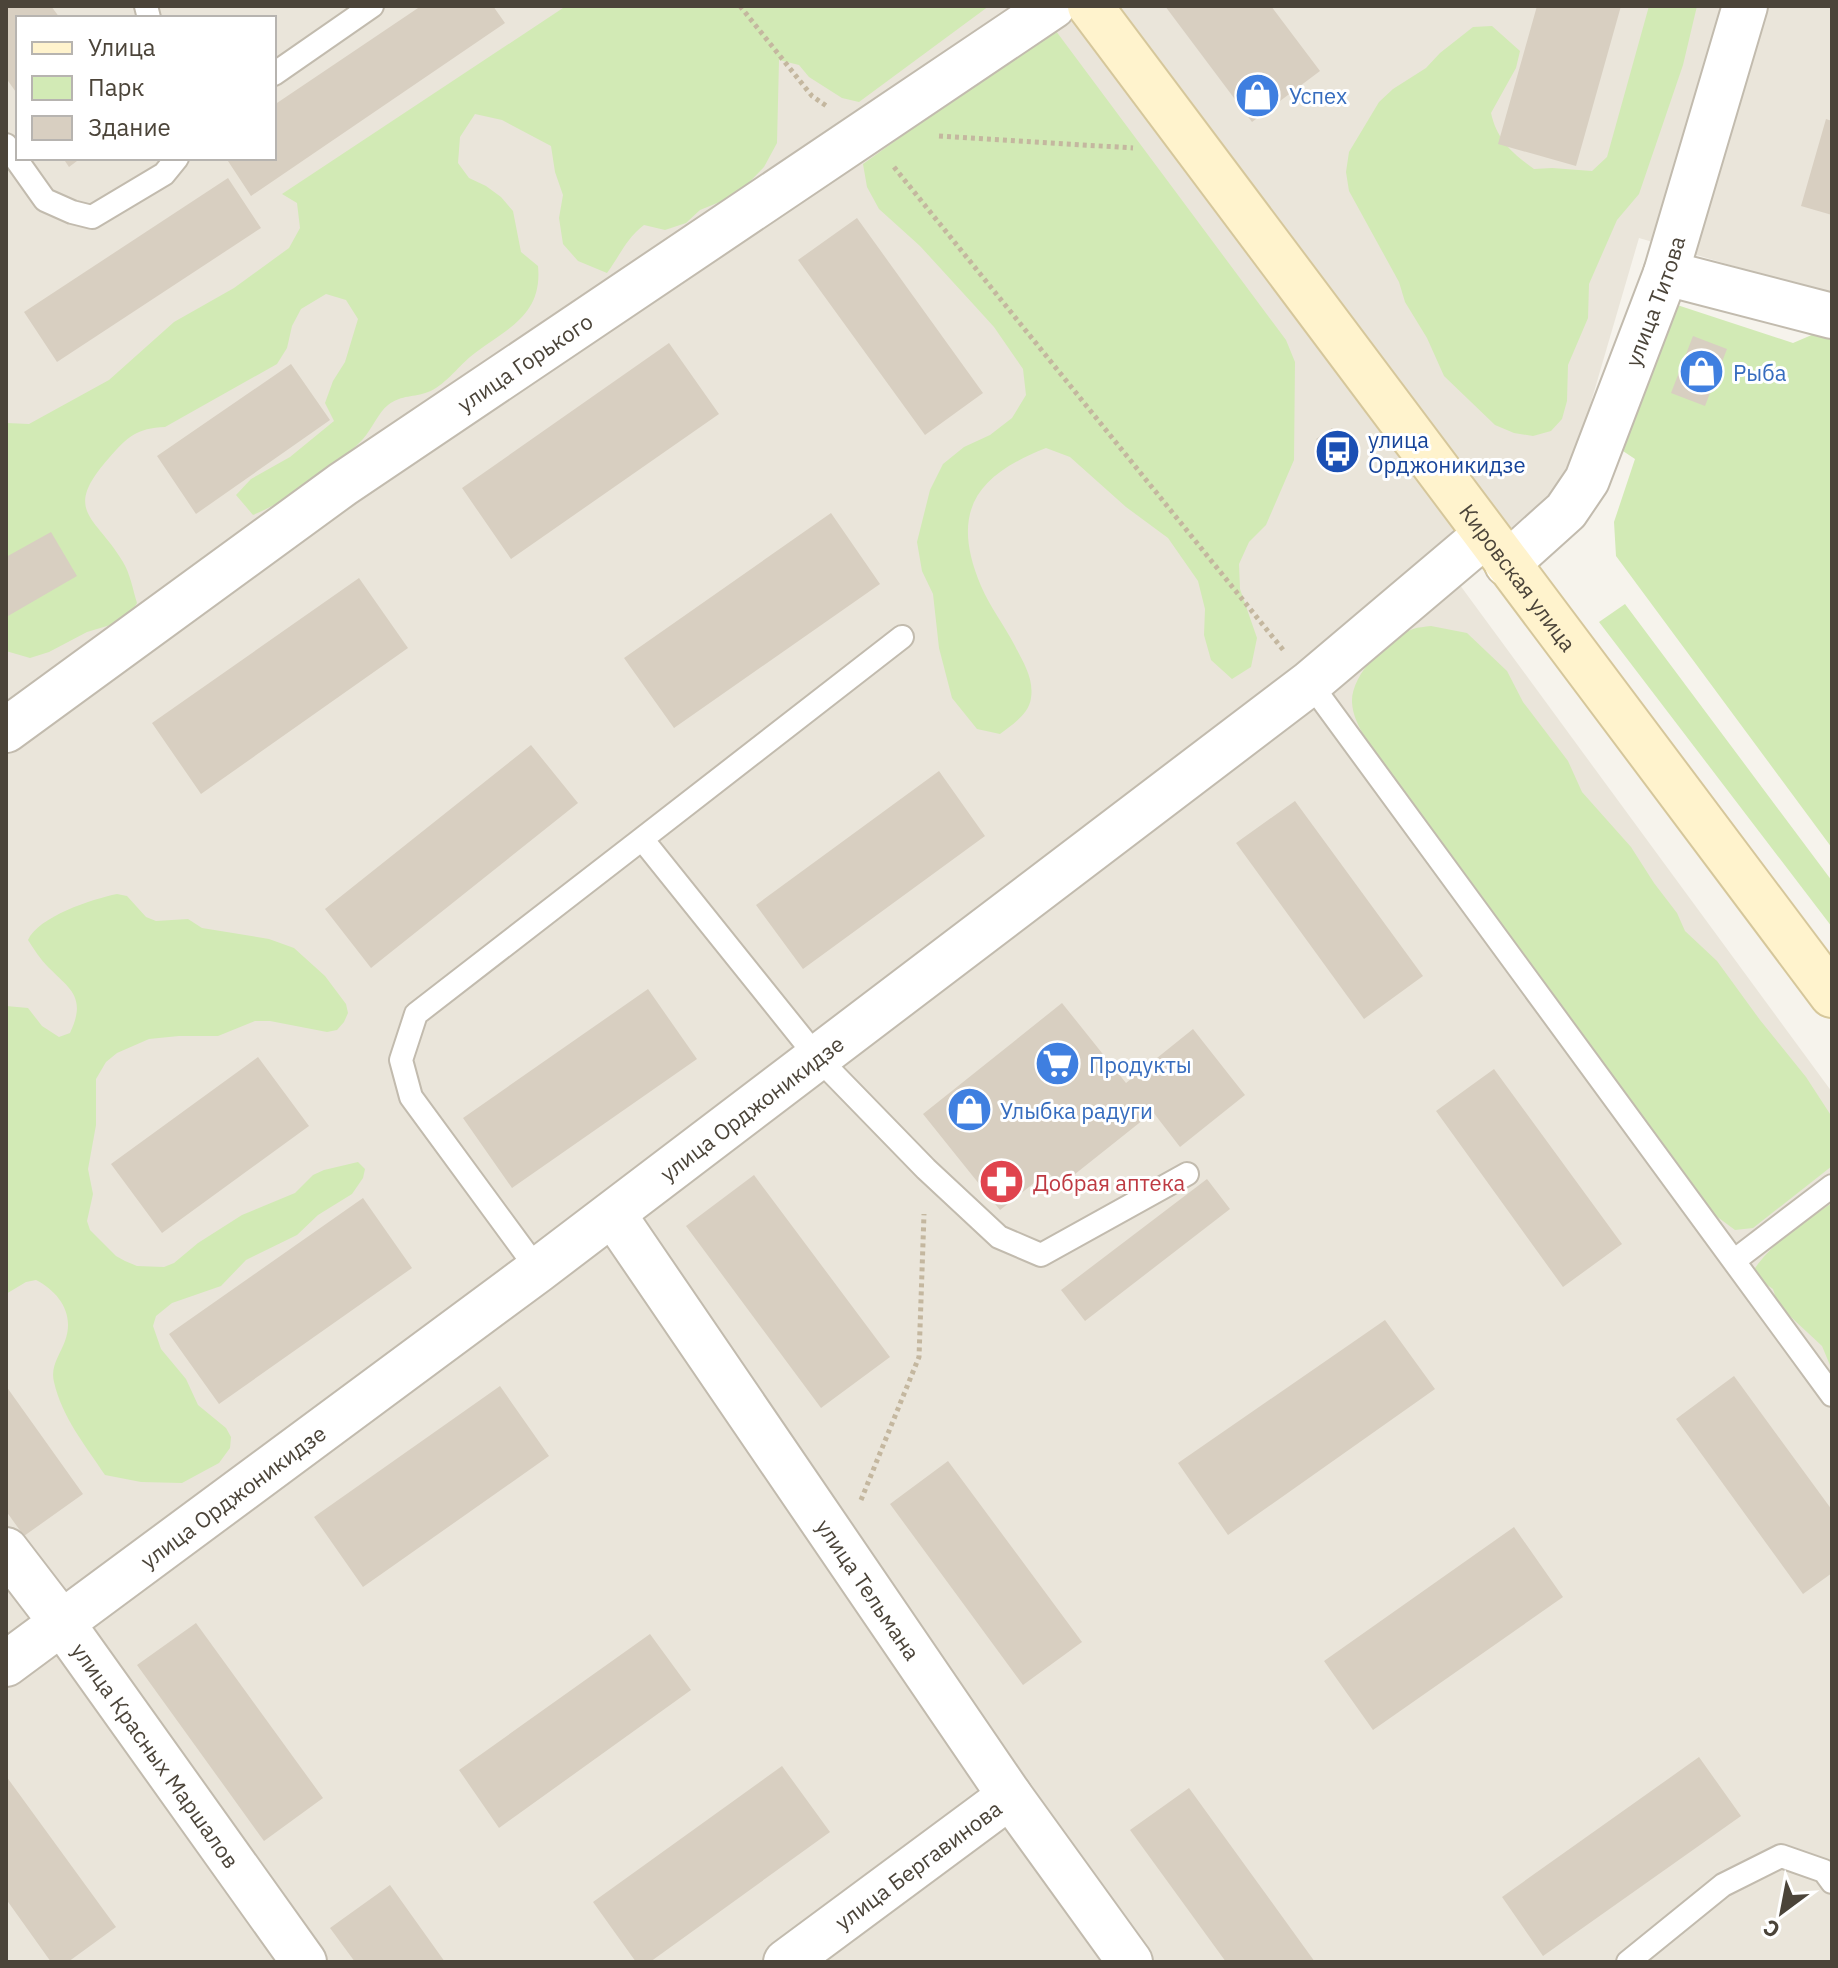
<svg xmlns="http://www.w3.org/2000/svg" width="1838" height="1968" viewBox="0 0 1838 1968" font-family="'IBM Plex Sans',sans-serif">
<rect width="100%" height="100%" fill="#f6f3ec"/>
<path fill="#eae5da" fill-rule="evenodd" d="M6 6H1832V295L1639 238 1572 467 1549 502 1454 577 1832 1092V1962H6ZM18 18H274V158H18Z"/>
<path fill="#d2eab5" d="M566 6H989L859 102 842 98 809 77 799 65 779 60 777 143 764 167 737 195 700 210 686 223 665 230 644 225C625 240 621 254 607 273L578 261 563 244 559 218 563 195 555 172 551 146 502 120 475 114 460 137 458 163 469 178 486 186 501 197 513 211 521 252 538 266C543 318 503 330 470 357 458 367 443 387 428 392 413 398 403 394 388 405 378 413 372 429 363 439 337 467 289 500 253 515L236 495 251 479 290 457 334 421 325 403 333 381 345 362 358 319 346 300 326 294 301 309 292 326 287 348 277 364 165 427C137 428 127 437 109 458 61 512 96 516 123 562 130 573 133 590 137 603L127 620 87 632 49 652 30 658 6 651V423L29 424 109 380 174 322 234 288 289 248 300 228 297 203 282 194Z
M1649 6H1697L1683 65 1639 194 1617 220 1589 284 1588 318 1568 365 1567 401 1562 419 1551 431 1533 436 1514 433 1495 425 1444 376 1427 338 1405 302 1399 282 1349 191 1346 172 1349 152 1379 102 1393 89 1426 68 1440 53 1473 27 1492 26 1520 51 1516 68 1491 113C1497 140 1512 153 1534 169L1552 168 1592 171 1607 157Z
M1053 27 1286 340 1295 362 1294 460 1266 525 1249 542 1239 564 1240 589 1257 638 1251 667 1232 679 1211 660 1204 635 1205 609 1198 581 1168 538 1126 507 1070 457 1046 448C975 476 950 512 981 586 990 607 1004 625 1015 646 1023 662 1034 678 1031 698 1029 714 1012 725 1000 734L977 729 952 698 939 648 933 594 922 571 917 542 930 490 943 464 964 447 990 435 1012 418 1026 395 1023 369 994 327 974 305 920 246 879 209 867 187 863 164Z
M1668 302 1793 343 1814 334 1832 339V848L1616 556 1614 522 1635 459 1620 449Z
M1625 604 1832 881V927L1599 622Z
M1431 626 1467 633 1507 671 1523 702 1568 761 1582 792 1631 847 1654 883 1677 913 1685 931 1717 961 1760 1020 1806 1077 1832 1117V1166L1753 1228 1735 1230 1704 1207 1379 764C1371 743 1353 725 1352 702 1351 675 1387 638 1413 629 1418 627 1425 627 1431 626Z
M117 894 127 896 146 917 156 921 188 919 202 928 269 939 294 948 325 976 346 1004 348 1013 344 1022 337 1030 327 1032 270 1021H255L218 1036H179L149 1039 117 1053 106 1062 96 1079V1125L88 1169 93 1194 87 1221 90 1230 116 1256 125 1261 137 1266 164 1267 174 1263 198 1243 242 1215 295 1193 313 1175 324 1170 358 1162 365 1169 363 1178 352 1194 318 1215 297 1235 246 1260 221 1286 172 1303 156 1316 153 1326 161 1349 186 1379 198 1405 226 1428 231 1437 230 1448 219 1463 182 1483 141 1482 105 1475C85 1445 62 1417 54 1382 50 1366 60 1355 65 1341 75 1314 59 1292 36 1280L26 1282 6 1294V1006L28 1008 42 1026 59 1037 70 1033C87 997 70 989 48 967 40 959 34 949 28 940 38 917 92 899 117 894Z
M1832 1203V1370L1822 1346 1778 1305 1773 1289 1751 1274C1771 1242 1802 1224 1832 1203Z"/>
<path fill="#d8cfc1" d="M6 6H51L60 18H18V95L6 78Z
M421 6H493L505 23 251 196 226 158H274V105Z
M1165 6H1271L1320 71 1252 122Z
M1537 6H1621L1576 166 1498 144Z
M1826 119 1832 121V215L1801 206Z
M63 158H81L69 167Z
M228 178 261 228 57 362 24 312Z
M857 218 983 393 925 435 798 260Z
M1693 336 1727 349 1705 406 1671 393Z
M669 343 719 414 511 559 462 488Z
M291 364 330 420 196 514 157 456Z
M1332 428 1354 457 1338 469 1316 439Z
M831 513 880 584 674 728 624 658Z
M51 532 77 576 8 616 6 557Z
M359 578 408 648 201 794 152 723Z
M531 745 578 803 371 968 325 909Z
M939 771 985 836 803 969 756 905Z
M1295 801 1423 976 1364 1019 1236 843Z
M648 989 697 1059 512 1188 463 1118Z
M1062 1003 1126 1083 1193 1029 1245 1095 1180 1147 1153 1112 1060 1186 1048 1172 1000 1210 923 1114Z
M258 1057 309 1126 162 1233 111 1164Z
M1494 1069 1622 1244 1563 1287 1436 1111Z
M754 1175 890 1357 821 1408 686 1226Z
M1207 1179 1230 1209 1085 1321 1061 1290Z
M363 1198 412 1268 219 1404 169 1334Z
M1385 1320 1435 1389 1228 1535 1178 1463Z
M1734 1376 1832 1510V1573L1803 1594 1676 1419Z
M6 1386 83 1494 24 1536 6 1511Z
M500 1386 549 1456 363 1587 314 1517Z
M948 1461 1082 1642 1023 1685 890 1504Z
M1514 1527 1563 1597 1373 1730 1324 1661Z
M196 1623 323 1798 264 1841 137 1665Z
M650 1634 691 1690 499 1828 459 1770Z
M1699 1757 1741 1816 1543 1956 1502 1897Z
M782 1766 830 1832 650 1962H636L593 1902Z
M6 1776 116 1927 68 1962H51L6 1899Z
M1189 1788 1315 1962H1226L1130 1830Z
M390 1885 445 1962H355L330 1928Z"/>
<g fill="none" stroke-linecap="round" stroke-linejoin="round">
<defs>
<path id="service" d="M146 6 149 18
M274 74 372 6
M6 145 45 200 72 212 92 217 164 174 177 158
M1310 683 1832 1395
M642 839 902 637
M1735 1260 1832 1186
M538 1270 411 1097 401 1060 416 1014 642 839 817 1057 926 1169 999 1237 1041 1255 1187 1174
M1628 1962 1723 1885 1781 1856 1824 1871 1832 1882"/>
<g id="minor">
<path d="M1666 273 1832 316"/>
<path id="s1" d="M1507 564 1566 511 1587 480 1666 273 1745 6"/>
<path id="s2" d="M6 730 343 484 1053 6"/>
<path id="s3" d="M613 1214 1010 1796 1130 1962"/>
<path id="s4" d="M6 1550 62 1623 304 1962"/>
<path id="s5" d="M6 1664 538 1270 1310 683 1485 535"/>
<path id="s6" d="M786 1962 1010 1796"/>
</g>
<g id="secondary">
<path id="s7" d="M1090 6 1832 995"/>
</g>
</defs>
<use href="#service" stroke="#c2bbae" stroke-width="26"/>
<use href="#minor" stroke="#c2bbae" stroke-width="48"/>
<use href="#secondary" stroke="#d6c79b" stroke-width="48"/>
<path stroke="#c4b79f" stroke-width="5" stroke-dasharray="4 4" stroke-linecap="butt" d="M740 6 812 96 828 107
M939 136 1133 148
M894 167 1284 651
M861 1500 919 1357 924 1214"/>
<use href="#service" stroke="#fff" stroke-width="22"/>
<use href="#minor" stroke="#fff" stroke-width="44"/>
<use href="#secondary" stroke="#fff3cd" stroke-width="44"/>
</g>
<defs>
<symbol id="shop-disc" viewBox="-11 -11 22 22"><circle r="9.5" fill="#3f7fe0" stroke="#fff"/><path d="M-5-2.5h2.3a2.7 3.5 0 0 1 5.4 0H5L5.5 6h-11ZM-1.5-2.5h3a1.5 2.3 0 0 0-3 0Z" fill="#fff"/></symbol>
<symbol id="bus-disc" viewBox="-11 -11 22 22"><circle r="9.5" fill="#1a4fb4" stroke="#fff"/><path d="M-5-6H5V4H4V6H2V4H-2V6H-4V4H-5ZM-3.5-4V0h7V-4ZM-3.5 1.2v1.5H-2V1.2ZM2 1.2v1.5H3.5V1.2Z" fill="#fff"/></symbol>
<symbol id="supermarket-disc" viewBox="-11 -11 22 22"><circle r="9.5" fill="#3f7fe0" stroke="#fff"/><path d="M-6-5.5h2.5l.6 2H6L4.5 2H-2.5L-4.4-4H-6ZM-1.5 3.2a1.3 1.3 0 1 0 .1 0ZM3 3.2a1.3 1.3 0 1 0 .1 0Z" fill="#fff"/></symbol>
<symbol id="pharmacy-disc" viewBox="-11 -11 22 22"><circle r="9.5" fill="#e0444e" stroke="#fff"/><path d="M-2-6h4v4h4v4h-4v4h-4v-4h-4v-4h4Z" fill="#fff"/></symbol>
</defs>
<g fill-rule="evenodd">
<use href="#shop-disc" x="1232" y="70" width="51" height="51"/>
<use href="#shop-disc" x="1676" y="346" width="51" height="51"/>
<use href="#bus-disc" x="1312" y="426" width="51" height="51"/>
<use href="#supermarket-disc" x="1032" y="1038" width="51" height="51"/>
<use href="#shop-disc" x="944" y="1084" width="51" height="51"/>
<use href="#pharmacy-disc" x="976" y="1156" width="51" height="51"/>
</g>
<g text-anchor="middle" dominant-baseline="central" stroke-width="6" stroke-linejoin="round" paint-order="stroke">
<g font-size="22" fill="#366cbe" stroke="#fff" text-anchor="start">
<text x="1289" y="95">Успех</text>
<text x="1733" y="372">Рыба</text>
<text x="1089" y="1064">Продукты</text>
<text x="1000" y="1110">Улыбка радуги</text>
</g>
<g font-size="22" fill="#4b4439" stroke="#fff">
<text stroke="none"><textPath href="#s1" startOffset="308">улица Титова</textPath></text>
<text stroke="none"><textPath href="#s2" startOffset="636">улица Горького</textPath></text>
<text stroke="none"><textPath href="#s7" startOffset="714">Кировская улица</textPath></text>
<text stroke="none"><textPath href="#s5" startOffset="930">улица Орджоникидзе</textPath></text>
<text stroke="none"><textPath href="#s5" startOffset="282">улица Орджоникидзе</textPath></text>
<text stroke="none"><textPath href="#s3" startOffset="454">улица Тельмана</textPath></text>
<text stroke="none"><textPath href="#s4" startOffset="254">улица Красных Маршалов</textPath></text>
<text stroke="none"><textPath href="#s6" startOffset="164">улица Бергавинова</textPath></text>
</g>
<g font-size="22" fill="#164399" stroke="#fff" text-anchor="start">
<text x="1368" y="439">улица<tspan x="1368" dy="25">Орджоникидзе</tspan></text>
</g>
<g font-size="22" fill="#be3a42" stroke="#fff" text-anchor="start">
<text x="1033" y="1182">Добрая аптека</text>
</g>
</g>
<rect width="1838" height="1968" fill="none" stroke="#4b4439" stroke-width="16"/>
<rect x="16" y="16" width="260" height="144" fill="#ffffff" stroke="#b7b4b0" stroke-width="2"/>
<rect x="32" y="42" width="40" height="12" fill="#fff3cd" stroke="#b7b4b0" stroke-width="2"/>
<text x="88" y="56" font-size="24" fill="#4b4439">Улица</text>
<rect x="32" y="76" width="40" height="24" fill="#d2eab5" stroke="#b7b4b0" stroke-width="2"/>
<text x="88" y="96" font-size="24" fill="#4b4439">Парк</text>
<rect x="32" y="116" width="40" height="24" fill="#d8cfc1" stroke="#b7b4b0" stroke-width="2"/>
<text x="88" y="136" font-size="24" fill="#4b4439">Здание</text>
<g transform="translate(1782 1912) rotate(212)" stroke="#ffffff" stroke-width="6" paint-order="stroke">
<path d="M0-6L14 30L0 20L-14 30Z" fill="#4b4439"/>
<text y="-12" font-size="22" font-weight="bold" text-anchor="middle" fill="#4b4439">С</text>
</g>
</svg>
